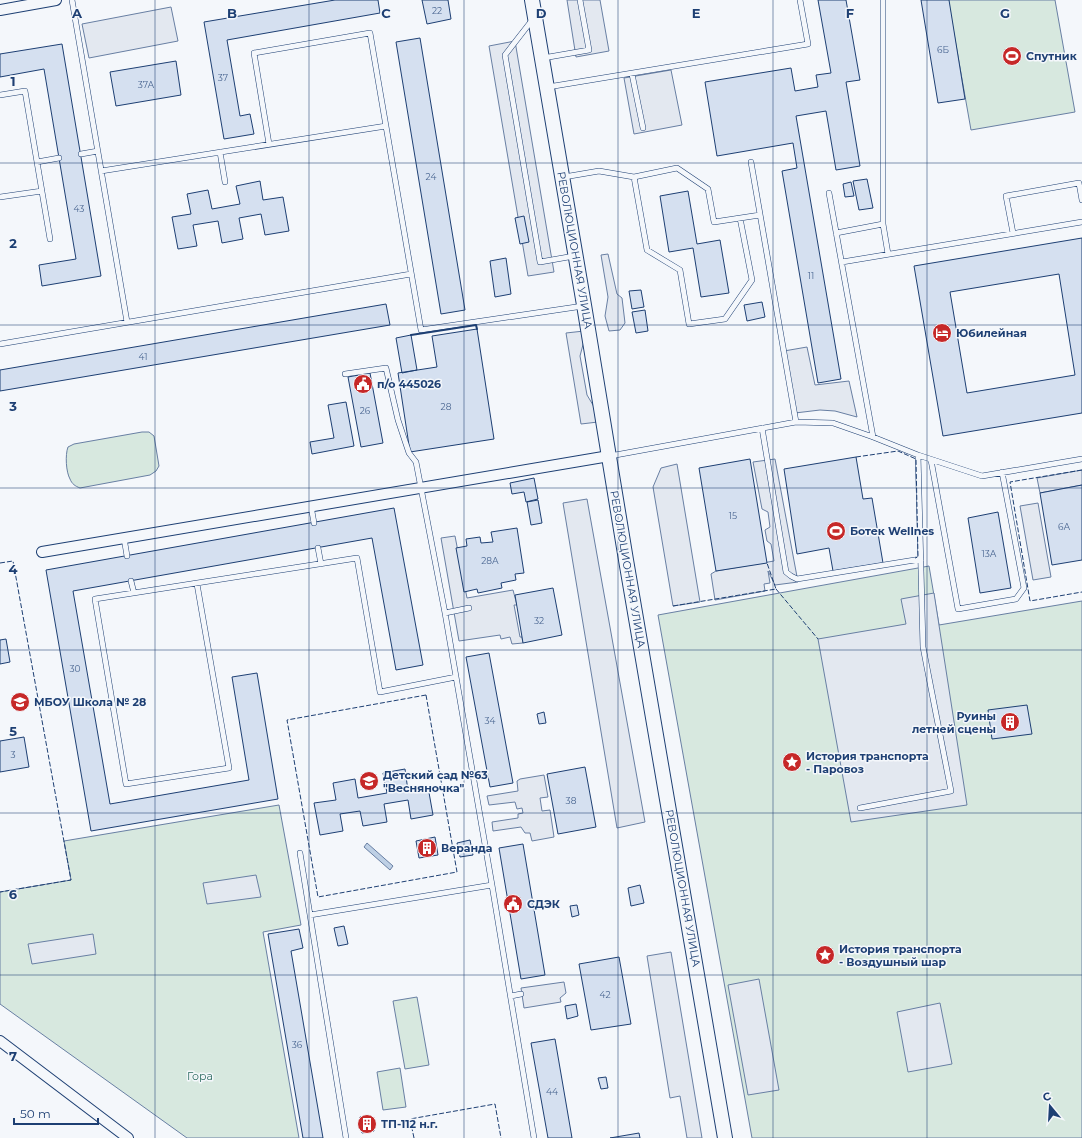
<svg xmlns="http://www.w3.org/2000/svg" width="1082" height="1138" viewBox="0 0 1082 1138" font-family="Montserrat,sans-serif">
<rect width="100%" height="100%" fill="#f4f7fb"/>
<path fill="#d7e8df" stroke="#687fa3" d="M948 0H1055L1075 112 971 130Z
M142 432H149L154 436 159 466 156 471 150 475 80 488C75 486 72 484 70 479 66 472 65 455 68 447L74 444Z
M929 566 939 625 1082 601V1138H752L658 615Z
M279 805 301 925 263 932 299 1138H187L0 1004V892L71 880 64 841Z
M417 997 429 1065 405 1069 393 1001Z
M400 1068 406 1107 383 1110 377 1072Z"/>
<path fill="#e3e8f0" stroke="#687fa3" d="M567 0H600L609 51 576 57Z
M171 7 178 41 89 58 82 24Z
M515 41 554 272 528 276 489 46Z
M671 70 682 125 634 134 624 78Z
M608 254 617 294 622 298 625 323 620 330 609 331 605 316 608 297 601 255Z
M584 331 585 337 580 356 587 395 596 410 598 422 581 424 566 333Z
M807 347 815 385 849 381 857 417 835 411 820 410 795 413 784 351Z
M775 459 798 582 775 585 768 571 770 583 764 584 765 591 715 600 711 574 716 571 774 561 771 544 767 541 765 530 770 527 768 512 762 509 753 462Z
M677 464 700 602 673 606 653 487 661 468Z
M1082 470V485L1040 493 1037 478Z
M587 499 645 822 617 828 563 503Z
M1038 503 1051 577 1033 580 1020 506Z
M455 536 467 598 513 590 517 605H514L520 637H522L523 643 512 644 510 637 501 639 500 635 459 641 441 538Z
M934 593 967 805 851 822 818 639 906 624 901 599Z
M544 775 548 797 540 798 542 811 550 810 554 837 532 841 530 833H525L521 827 493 831 492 822 518 818V814L523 813 522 808 517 809 515 802 489 805 487 796 518 791 517 781 520 779Z
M256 875 261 897 207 904 203 883Z
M93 934 96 954 32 964 28 944Z
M671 952 702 1138H687L680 1096 670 1098 647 956Z
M759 979 779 1090 748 1095 728 985Z
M564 982 566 993 560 998 561 1002 524 1008 521 988Z
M940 1003 952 1064 908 1072 897 1012Z"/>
<path fill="#bed0e5" stroke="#687fa3" d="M367 843 393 866 390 870 364 847Z"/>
<path fill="#d5e0f0" stroke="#1d3f73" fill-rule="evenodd" d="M335 0H378L380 13 227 40 240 116 250 114 254 134 224 139 204 22Z
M422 0H448L451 19 427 24Z
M818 0H846L860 80 846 82 860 166 836 170 826 111 796 116 841 379 818 383 782 171 797 168 793 143 717 156 705 82 791 68 795 91 818 87 816 75 831 73Z
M921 0H949L965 99 938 103Z
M420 38 465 310 441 314 396 42Z
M62 44 101 276 42 286 39 265 76 259 44 69 0 77V54Z
M176 61 181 95 116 106 110 72Z
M867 179 873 208 859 210 853 181Z
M260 181 263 200 283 197 289 231 265 235 261 214 239 218 243 239 222 243 218 221 193 225 197 246 178 249 172 217 191 214 187 194 208 190 212 209 240 204 236 186Z
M851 182 854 196 845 197 843 184Z
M688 191 697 244 720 240 729 293 701 297 693 248 669 252 660 196Z
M524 216 529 242 520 244 515 218Z
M1082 238V413L943 436 914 266ZM1059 274 1075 375 967 393 950 292Z
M506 258 511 294 495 297 490 261Z
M641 290 644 307 632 309 629 291Z
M762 302 765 317 747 321 744 305Z
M386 304 390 325 0 391V370Z
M645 310 648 331 636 333 632 312Z
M477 329 494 439 410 452 398 373 437 367 432 336Z
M411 335 417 370 402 373 396 338Z
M370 373 383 443 361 447 348 377Z
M346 402 354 446 312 454 310 442 334 438 328 405Z
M856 457 863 499 872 498 883 563 833 571 829 548 797 554 784 469Z
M750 459 767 563 716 571 699 468Z
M534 478 538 499 526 502 524 492 512 494 510 483Z
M1082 485V560L1052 565 1040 493Z
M538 500 542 523 531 525 527 502Z
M394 508 423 665 396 670 372 538 73 591 110 804 249 780 232 677 257 673 278 799 91 831 46 570Z
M998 512 1011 588 980 593 968 518Z
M517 528 524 573 515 574 516 580 501 583 502 588 478 593 477 589 464 592 456 548 467 546 466 539 480 537 481 543 493 542 491 532Z
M553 588 562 635 523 643 515 595Z
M6 639 10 662 0 664V640Z
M489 653 513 783 490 787 466 657Z
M1027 705 1032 734 992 739 988 710Z
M544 712 546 723 539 724 537 714Z
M24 737 29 767 0 772V741Z
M585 767 596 827 558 834 547 774Z
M405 769 408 791 428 787 433 815 411 819 408 800 384 804 387 822 363 826 360 811 340 814 343 831 320 835 314 803 336 800 333 783 355 779 358 798 387 793 383 773Z
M435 837 438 855 419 858 416 841Z
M470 840 473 855 460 857 457 843Z
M523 844 545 975 521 979 499 848Z
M640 885 644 903 631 906 628 888Z
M577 905 579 915 572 917 570 906Z
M344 926 348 944 338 946 334 928Z
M299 929 303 948 291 951 323 1138H303L268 934Z
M619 957 631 1024 591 1030 579 964Z
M576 1004 578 1016 567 1019 565 1006Z
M555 1039 572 1138H548L531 1043Z
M606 1077 608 1088 601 1089 598 1078Z
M371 1116 374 1131 362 1133 360 1117Z
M639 1133 640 1138H610Z"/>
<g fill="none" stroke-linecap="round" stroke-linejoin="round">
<defs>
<path id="lane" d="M72 0 127 322
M883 0V224L888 254
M533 19 505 55 540 262 574 256
M543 58 589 50 580 0
M632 74 643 128
M548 87 808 44 800 0
M0 95 25 91 50 239
M269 144 254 53 370 33 421 330 583 306
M220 152 225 182
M81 154 98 151
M37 162 59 158
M751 162 796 422
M101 171 386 126
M564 177 599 171 634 177 677 168 708 189 714 222 760 215
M634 177 647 250 680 270 689 324 725 319 752 280 740 218
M829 193 873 437
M0 197 42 191
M836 233 883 224
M1013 233 1006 196 1079 183 1082 200
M842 262 1082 222
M0 344 411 274
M345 374 386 368 398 420 409 453 416 462 445 613 492 885
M762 428 786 572 791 576 797 579 921 559
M610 456 796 422 833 423 873 437 918 455 982 476 1082 459
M931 460 958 609 1016 599 1024 588 1002 472
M311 506 314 523
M124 538 127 556
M318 548 321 564
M131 581 134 593
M197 584 229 768 126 784 95 599 357 558 380 692 456 677
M445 613 469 608
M860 808 951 791 923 647 918 455
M300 853 346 1138
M310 915 492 885 534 1138
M511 996 521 994"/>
<path id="street" d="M0 10 56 0
M42 552 609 456
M0 1041 128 1138"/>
<path id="secondary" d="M532 0 584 305 626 560 725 1138"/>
</defs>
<use href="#lane" stroke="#1d3f73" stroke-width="6"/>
<use href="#street" stroke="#1d3f73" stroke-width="12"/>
<use href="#secondary" stroke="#1d3f73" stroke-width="16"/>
<use href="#lane" stroke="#f4f7fb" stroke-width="5"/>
<use href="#street" stroke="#f4f7fb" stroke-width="10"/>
<use href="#secondary" stroke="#f4f7fb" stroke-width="14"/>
<path stroke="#1d3f73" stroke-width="1" stroke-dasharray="5 2" stroke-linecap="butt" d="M856 457 898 451 916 459 918 557 915 558
M1082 470 1010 482 1030 601 1082 592
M0 563 13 561 71 880 0 892
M776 589 818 639
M673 606 776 589 767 563
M426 695 457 872 318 897 287 720Z
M414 1138 410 1119 495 1104 501 1138"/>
<path stroke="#1d3f73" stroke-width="2" d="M411 335 476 325 477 329"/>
</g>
<path fill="none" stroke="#1d3f73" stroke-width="1" stroke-opacity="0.55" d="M155 0V1138M309 0V1138M464 0V1138M618 0V1138M773 0V1138M927 0V1138M0 163H1082M0 325H1082M0 488H1082M0 650H1082M0 813H1082M0 975H1082"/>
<defs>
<symbol id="stadium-disc" viewBox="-11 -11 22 22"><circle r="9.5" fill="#c62828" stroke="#f4f7fb"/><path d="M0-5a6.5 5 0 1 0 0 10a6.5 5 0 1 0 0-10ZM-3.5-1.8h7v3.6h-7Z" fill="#fff"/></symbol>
<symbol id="hotel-disc" viewBox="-11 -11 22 22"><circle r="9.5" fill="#c62828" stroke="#f4f7fb"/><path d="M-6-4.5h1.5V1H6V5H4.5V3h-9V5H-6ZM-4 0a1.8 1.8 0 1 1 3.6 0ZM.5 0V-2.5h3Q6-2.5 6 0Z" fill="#fff"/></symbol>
<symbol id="civic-disc" viewBox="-11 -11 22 22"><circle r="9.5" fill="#c62828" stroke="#f4f7fb"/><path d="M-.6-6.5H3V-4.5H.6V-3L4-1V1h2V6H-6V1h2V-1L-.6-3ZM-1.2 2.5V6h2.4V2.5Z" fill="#fff"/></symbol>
<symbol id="school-disc" viewBox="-11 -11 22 22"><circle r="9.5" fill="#c62828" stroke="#f4f7fb"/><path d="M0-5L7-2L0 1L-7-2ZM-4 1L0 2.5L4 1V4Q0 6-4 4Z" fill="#fff"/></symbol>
<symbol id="building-disc" viewBox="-11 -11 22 22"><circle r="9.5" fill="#c62828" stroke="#f4f7fb"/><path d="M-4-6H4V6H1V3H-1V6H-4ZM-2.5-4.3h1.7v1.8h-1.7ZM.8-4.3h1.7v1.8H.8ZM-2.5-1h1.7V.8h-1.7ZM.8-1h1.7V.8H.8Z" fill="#fff"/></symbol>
<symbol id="sight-disc" viewBox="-11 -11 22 22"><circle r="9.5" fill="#c62828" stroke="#f4f7fb"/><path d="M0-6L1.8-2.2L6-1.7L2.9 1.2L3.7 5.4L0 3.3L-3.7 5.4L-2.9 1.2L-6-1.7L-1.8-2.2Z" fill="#fff"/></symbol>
</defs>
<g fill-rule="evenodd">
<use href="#stadium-disc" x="1001" y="45" width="22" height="22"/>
<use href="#hotel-disc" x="931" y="322" width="22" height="22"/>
<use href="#civic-disc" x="352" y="373" width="22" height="22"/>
<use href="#stadium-disc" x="825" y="520" width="22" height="22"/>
<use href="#school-disc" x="9" y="691" width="22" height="22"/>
<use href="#building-disc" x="999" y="711" width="22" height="22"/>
<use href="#sight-disc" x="781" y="751" width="22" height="22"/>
<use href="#school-disc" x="358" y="770" width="22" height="22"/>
<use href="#building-disc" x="416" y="837" width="22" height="22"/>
<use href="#civic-disc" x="502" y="893" width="22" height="22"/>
<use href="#sight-disc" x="814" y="944" width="22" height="22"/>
<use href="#building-disc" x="356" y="1113" width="22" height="22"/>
</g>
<g text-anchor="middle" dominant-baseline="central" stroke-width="3" stroke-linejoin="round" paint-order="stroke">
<g font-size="9" fill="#4b6792">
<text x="437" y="10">22</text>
<text x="943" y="49">6Б</text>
<text x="223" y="77">37</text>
<text x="146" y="84">37А</text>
<text x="431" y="176">24</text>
<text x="79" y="208">43</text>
<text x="811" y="275">11</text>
<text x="143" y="356">41</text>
<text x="446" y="406">28</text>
<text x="365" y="410">26</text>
<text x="733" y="515">15</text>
<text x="1064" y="526">6А</text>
<text x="989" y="553">13А</text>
<text x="490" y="560">28А</text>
<text x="539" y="620">32</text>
<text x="75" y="668">30</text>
<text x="490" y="720">34</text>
<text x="13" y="754">3</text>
<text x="571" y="800">38</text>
<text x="605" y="994">42</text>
<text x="297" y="1044">36</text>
<text x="552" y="1091">44</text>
</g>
<g font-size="11" font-weight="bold" fill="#1d3f73" stroke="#f4f7fb" text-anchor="start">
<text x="1026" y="56">Спутник</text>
<text x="956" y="333">Юбилейная</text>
<text x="377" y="384">п/о 445026</text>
<text x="850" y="531">Ботек Wellnes</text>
<text x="34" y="702">МБОУ Школа № 28</text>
<text x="996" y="716" text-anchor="end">Руины<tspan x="996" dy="13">летней сцены</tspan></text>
<text x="806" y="756">История транспорта<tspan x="806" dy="13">- Паровоз</tspan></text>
<text x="383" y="775">Детский сад №63<tspan x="383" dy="13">"Весняночка"</tspan></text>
<text x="441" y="848">Веранда</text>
<text x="527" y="904">СДЭК</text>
<text x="839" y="949">История транспорта<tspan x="839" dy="13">- Воздушный шар</tspan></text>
<text x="381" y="1124">ТП-112 н.г.</text>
</g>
<g font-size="11" fill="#1d3f73" stroke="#f4f7fb">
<text transform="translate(575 250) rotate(80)">РЕВОЛЮЦИОННАЯ УЛИЦА</text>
<text transform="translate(628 569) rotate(80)">РЕВОЛЮЦИОННАЯ УЛИЦА</text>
<text transform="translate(683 888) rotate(80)">РЕВОЛЮЦИОННАЯ УЛИЦА</text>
</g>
<g font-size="11" fill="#2c6c60" stroke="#f4f7fb">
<text x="200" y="1076">Гора</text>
</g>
</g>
<g font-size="13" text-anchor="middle" font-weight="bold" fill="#1d3f73" stroke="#f4f7fb" stroke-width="3" stroke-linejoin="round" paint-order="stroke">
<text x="77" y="18">A</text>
<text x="232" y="18">B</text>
<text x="386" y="18">C</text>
<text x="541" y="18">D</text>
<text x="696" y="18">E</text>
<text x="850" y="18">F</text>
<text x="1005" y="18">G</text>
<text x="13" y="86">1</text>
<text x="13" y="248">2</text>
<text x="13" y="411">3</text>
<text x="13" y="574">4</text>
<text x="13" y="736">5</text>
<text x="13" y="899">6</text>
<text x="13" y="1061">7</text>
</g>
<g transform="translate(1050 1106) rotate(342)" stroke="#f4f7fb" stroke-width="3" paint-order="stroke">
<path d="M0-3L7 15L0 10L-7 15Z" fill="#1d3f73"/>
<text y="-6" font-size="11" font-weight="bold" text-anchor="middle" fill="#1d3f73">С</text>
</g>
<path d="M14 1118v6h84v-6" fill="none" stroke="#1d3f73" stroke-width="2"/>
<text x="20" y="1118" font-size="12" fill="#1d3f73" stroke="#f4f7fb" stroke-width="3" paint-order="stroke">50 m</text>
</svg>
